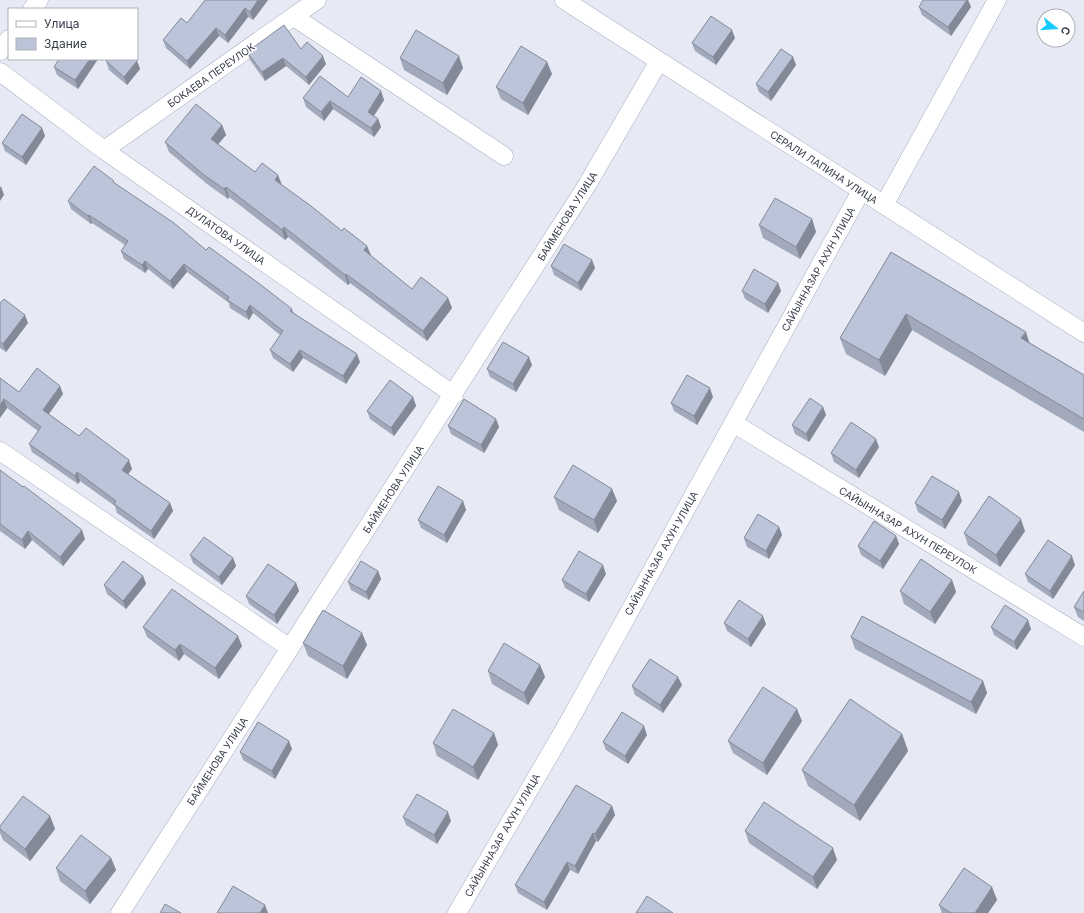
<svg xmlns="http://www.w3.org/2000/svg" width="1084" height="913" viewBox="0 0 1084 913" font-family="Inter,sans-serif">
<rect width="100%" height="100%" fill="#e7eaf5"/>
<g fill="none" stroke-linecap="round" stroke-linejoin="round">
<defs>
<path id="minor" d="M564 0 1084 333
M32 9 39 0
M294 17 504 156
M0 51 9 39
M0 72 104 150 454 395
M104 150 317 0
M884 205 997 0
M733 423 1084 637
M0 451 290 648
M120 913 587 185 659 61
M457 913 567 725 861 191"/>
</defs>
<use href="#minor" stroke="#a8afc2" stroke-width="19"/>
<use href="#minor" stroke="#fff" stroke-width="18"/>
</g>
<path fill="#a1a9ba" d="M268 0 253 20 248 17 228 43 219 36 190 69 166 48 163 40 187 23Z
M923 0H968L971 7 951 36 922 15 919 7Z
M735 38 716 65 695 51 692 43Z
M301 49 326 64 309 85 286 66 265 81 250 60 247 52Z
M793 57 796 65 771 101 759 92 756 84Z
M400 58 463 68 447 95 404 70Z
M98 59 78 89 57 75 54 67Z
M106 61H137L140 69 127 85 109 70Z
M547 62 552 74 528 115 501 99 496 87Z
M381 91 384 100 374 116 378 119 381 127 374 137 333 109 324 121 306 107 303 98 348 97Z
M222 125 226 135 218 144 255 172 282 185 342 231 367 246 370 256 412 289 448 298 452 308 427 341 350 283 348 285 288 237 285 240 229 197 228 199 207 184 169 152 165 142Z
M42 128 45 136 26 165 5 151 2 143Z
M115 184 206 250 292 309 294 313 360 362 346 384 303 358 293 372 273 358 270 350 280 335 253 313 249 320 230 308 229 303 187 272 173 289 148 269 145 273 124 259 121 251 125 245 92 223 91 224 71 209 68 201Z
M812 219 816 232 800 259 763 238 759 225Z
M891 252 1030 343 1084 375V432L912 330 885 376 846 354 840 338Z
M592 260 595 268 581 291 554 275 551 266Z
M778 283 781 291 768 313 745 299 742 291Z
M0 303 28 323 6 352 0 348Z
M532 365 516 392 490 377 487 369Z
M0 378 19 392 63 394 49 414 79 436 132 469 128 474 170 503 173 511 154 539 117 513 115 506 80 481 78 484 32 452 29 444 38 431 7 408 0 418Z
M413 397 416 406 394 436 370 419 367 411Z
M713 397 697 425 674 411 671 403Z
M823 407 826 415 809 442 795 434 792 425Z
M496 419 499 427 484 453 451 434 448 426Z
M879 447 859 478 834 462 831 453Z
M0 470 85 539 63 566 32 540 25 549 0 531Z
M612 489 617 501 598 533 559 510 554 497Z
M463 501 466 510 447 543 421 528 418 520Z
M962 501 945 529 918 512 915 503Z
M779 527 782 535 769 559 747 547 744 538Z
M1025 531 1000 567 968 545 964 533Z
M896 536 899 544 883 569 861 555 858 546Z
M190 555 233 558 236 566 222 585 193 563Z
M1075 565 1053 599 1028 582 1025 574Z
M378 571 381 579 369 600 351 590 348 582Z
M606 574 589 602 565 588 562 580Z
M143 576 146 584 126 609 107 594 104 585Z
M952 580 956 592 935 624 904 604 900 591Z
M296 583 299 591 277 624 249 604 246 596Z
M1084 591V621L1078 617 1074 607Z
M724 623 766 624 751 647 727 631Z
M143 627 242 646 219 679 184 654 179 661 147 637Z
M991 627 1031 629 1017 650 994 635Z
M362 633 367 645 347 679 308 656 303 643Z
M851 637 983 681 987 693 976 714 855 649Z
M540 665 545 677 528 705 492 684 488 671Z
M682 685 663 713 635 695 632 686Z
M802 721 767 775 733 753 728 741Z
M494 733 498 745 478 780 437 756 433 743Z
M902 734 908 751 860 821 808 786 802 770Z
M647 735 628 764 606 750 603 742Z
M292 749 275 779 243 760 240 752Z
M612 806 615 815 598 842 596 841 578 874 570 870 547 910 518 893 515 885Z
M50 816 55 829 30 861 3 840 0 833V826Z
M403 817 451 821 437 844 406 825Z
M745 831 837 860 817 889 749 843Z
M111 858 116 870 90 904 60 881 56 868Z
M992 887 997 900 988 913H942L939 905Z"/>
<path fill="#838997" d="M258 0H268L253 20 250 12Z
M967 0H968L971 7 951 36 948 27Z
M245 8 248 17 228 43 225 35Z
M216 28 219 36 190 69 187 61Z
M732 30 735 38 716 65 713 57Z
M323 56 326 64 309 85 306 77Z
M459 56 463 68 447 95 443 83Z
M793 57 796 65 771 101 768 92Z
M283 58 286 66 265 81 262 72Z
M90 59H98L78 89 75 80Z
M137 61 140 69 127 85 124 77Z
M547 62 552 74 528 115 523 103Z
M381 91 384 100 371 120 368 112Z
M330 101 333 109 324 121 321 112Z
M378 119 381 127 374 137 371 128Z
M222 125 226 135 215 148 211 139Z
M42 128 45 136 26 165 22 157Z
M278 175 282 185 275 180Z
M1 186 4 195 0 201V188Z
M226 187 229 197 228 199 224 189Z
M89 215 92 223 91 224 88 216Z
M812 219 816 232 800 259 796 247Z
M284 227 288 237 285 240 282 230Z
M367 246 371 255 367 260 364 250Z
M592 260 595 268 581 291 578 283Z
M145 261 148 269 145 273 142 265Z
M184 264 187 272 173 289 170 281Z
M346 274 350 283 348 285 345 275Z
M778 283 781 291 768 313 765 304Z
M448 298 452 308 427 341 423 331Z
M250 305 253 313 249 320 246 312Z
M906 314 912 330 885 376 879 360Z
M25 315 28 323 6 352 3 344Z
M1026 332 1031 348 1021 338Z
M300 350 303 358 293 372 290 364Z
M357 354 360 362 346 384 343 376Z
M529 357 532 365 516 392 513 384Z
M60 386 63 394 46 418 43 410Z
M710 388 713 397 697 425 694 416Z
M413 397 416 406 394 436 391 428Z
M4 399 7 408 0 418V406Z
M823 407 826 415 809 442 806 434Z
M496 419 499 427 484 453 481 445Z
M876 439 879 447 859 478 856 470Z
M129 460 132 469 125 478 122 470Z
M77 472 80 481 78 484 75 476Z
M612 489 617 501 598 533 594 520Z
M959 492 962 501 945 529 942 520Z
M463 501 466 510 447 543 444 535Z
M170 503 173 511 154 539 151 531Z
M1021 519 1025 531 1000 567 996 555Z
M779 527 782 535 769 559 766 551Z
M82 530 85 539 63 566 60 557Z
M28 531 32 540 25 549 22 540Z
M896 536 899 544 883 569 880 561Z
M1072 556 1075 565 1053 599 1050 591Z
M233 558 236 566 222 585 219 577Z
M603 565 606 574 589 602 586 594Z
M378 571 381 579 369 600 366 592Z
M143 576 146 584 126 609 123 601Z
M952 580 956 592 935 624 930 612Z
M296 583 299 591 277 624 274 615Z
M763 616 766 624 751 647 748 639Z
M1028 620 1031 629 1017 650 1014 642Z
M362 633 367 645 347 679 343 666Z
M238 636 242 646 219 679 215 668Z
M180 644 184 654 179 661 175 650Z
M540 665 545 677 528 705 524 693Z
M678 677 682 685 663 713 660 705Z
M983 681 987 693 976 714 971 702Z
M797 709 802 721 767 775 763 763Z
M644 726 647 735 628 764 625 756Z
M494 733 498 745 478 780 473 767Z
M902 734 908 751 860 821 854 805Z
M289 741 292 749 275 779 272 771Z
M612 806 615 815 598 842 595 834Z
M448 812 451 821 437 844 434 835Z
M50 816 55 829 30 861 25 849Z
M593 833 596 841 578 874 575 866Z
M833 848 837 860 817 889 813 877Z
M111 858 116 870 90 904 85 891Z
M567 862 570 870 547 910 544 902Z
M992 887 997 900 988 913H975Z
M265 905 268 913H260Z"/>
<path fill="#bbc4d8" stroke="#838997" d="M205 0H258L250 12 245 8 225 35 216 28 187 61 163 40 181 18 187 23Z
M923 0H967L948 27 919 7Z
M711 16 732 30 713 57 692 43Z
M284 25 301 49 307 42 323 56 306 77 283 58 262 72 247 52Z
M416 30 459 56 443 83 400 58Z
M521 46 547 62 523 103 496 87Z
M781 49 793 57 768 92 756 84Z
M59 59H90L75 80 54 67Z
M108 59H135L137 61 124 77 106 61Z
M320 76 348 97 361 77 381 91 368 112 378 119 371 128 330 101 321 112 303 98Z
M196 104 222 125 211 139 255 172 262 163 278 175 275 180 311 206 342 231 344 228 367 246 364 250 412 289 421 277 448 298 423 331 346 274 345 275 284 227 282 230 226 187 224 189 204 175 165 142Z
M22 114 42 128 22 157 2 143Z
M94 166 114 181 113 182 174 223 206 250 209 247 261 285 292 309 290 311 357 354 343 376 300 350 290 364 270 350 283 331 250 305 246 312 227 300 229 297 184 264 170 281 145 261 142 265 121 251 128 241 89 215 88 216 68 201Z
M775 198 812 219 796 247 759 225Z
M564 244 592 260 578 283 551 266Z
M891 252 1026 332 1021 338 1084 375V419L906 314 879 360 840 338Z
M754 269 778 283 765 304 742 291Z
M4 299 25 315 3 344 0 342V303Z
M503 342 529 357 513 384 487 369Z
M37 368 60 386 43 410 79 436 86 428 129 460 122 470 170 503 151 531 114 504 116 501 77 472 75 476 29 444 41 427 4 399 0 406V378L19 392Z
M687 375 710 388 694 416 671 403Z
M390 380 413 397 391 428 367 411Z
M810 398 823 407 806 434 792 425Z
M464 399 496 419 481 445 448 426Z
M851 422 876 439 856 470 831 453Z
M573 465 612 489 594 520 554 497Z
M0 470 23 487 24 486 82 530 60 557 28 531 22 540 0 524Z
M932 476 959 492 942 520 915 503Z
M438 486 463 501 444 535 418 520Z
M989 496 1021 519 996 555 964 533Z
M758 514 779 527 766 551 744 538Z
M874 521 896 536 880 561 858 546Z
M204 537 233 558 219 577 190 555Z
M1048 540 1072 556 1050 591 1025 574Z
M579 551 603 565 586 594 562 580Z
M921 559 952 580 930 612 900 591Z
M123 561 143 576 123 601 104 585Z
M361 561 378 571 366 592 348 582Z
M268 564 296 583 274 615 246 596Z
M172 589 238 636 215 668 180 644 175 650 143 627Z
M1084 591V612L1074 607Z
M739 600 763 616 748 639 724 623Z
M1005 605 1028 620 1014 642 991 627Z
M323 610 362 633 343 666 303 643Z
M862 616 983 681 971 702 851 637Z
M504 643 540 665 524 693 488 671Z
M650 659 678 677 660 705 632 686Z
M763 687 797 709 763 763 728 741Z
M850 699 902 734 854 805 802 770Z
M453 709 494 733 473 767 433 743Z
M622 712 644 726 625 756 603 742Z
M258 722 289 741 272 771 240 752Z
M576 785 612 806 595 834 593 833 575 866 567 862 544 902 515 885Z
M417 794 448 812 434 835 403 817Z
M23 796 50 816 25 849 0 829V826Z
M764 802 833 848 813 877 745 831Z
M81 835 111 858 85 891 56 868Z
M964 868 992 887 975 913H951L939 905Z
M233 886 265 905 260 913H217Z
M647 896 673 913H636Z
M165 904 181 913H160Z"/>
<g text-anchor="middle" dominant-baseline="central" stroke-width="3" stroke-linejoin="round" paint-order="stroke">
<g font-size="10" fill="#353b49" stroke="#fff">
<text transform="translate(211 75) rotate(-35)">БОКАЕВА ПЕРЕУЛОК</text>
<text transform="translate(824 167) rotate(33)">СЕРАЛИ ЛАПИНА УЛИЦА</text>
<text transform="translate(567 216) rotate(-58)">БАЙМЕНОВА УЛИЦА</text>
<text transform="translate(226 235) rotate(35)">ДУЛАТОВА УЛИЦА</text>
<text transform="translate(818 269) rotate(-61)">САЙЫННАЗАР АХУН УЛИЦА</text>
<text transform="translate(393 489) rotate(-57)">БАЙМЕНОВА УЛИЦА</text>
<text transform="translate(908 530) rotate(31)">САЙЫННАЗАР АХУН ПЕРЕУЛОК</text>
<text transform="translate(661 553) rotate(-61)">САЙЫННАЗАР АХУН УЛИЦА</text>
<text transform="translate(217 761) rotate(-57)">БАЙМЕНОВА УЛИЦА</text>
<text transform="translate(502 835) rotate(-60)">САЙЫННАЗАР АХУН УЛИЦА</text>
</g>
</g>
<rect x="8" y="8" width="130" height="52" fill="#ffffff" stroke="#aeb1b6"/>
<rect x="16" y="21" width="20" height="6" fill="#ffffff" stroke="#aeb1b6"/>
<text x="44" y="28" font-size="12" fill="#353b49">Улица</text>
<rect x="16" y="38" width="20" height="12" fill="#bbc4d8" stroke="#aeb1b6"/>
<text x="44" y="48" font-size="12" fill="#353b49">Здание</text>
<g transform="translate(1056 28) rotate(107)"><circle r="19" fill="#ffffff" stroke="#aeb1b6"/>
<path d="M0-3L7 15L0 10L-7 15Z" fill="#14caff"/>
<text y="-6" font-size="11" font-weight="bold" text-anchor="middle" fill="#353b49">С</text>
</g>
</svg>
